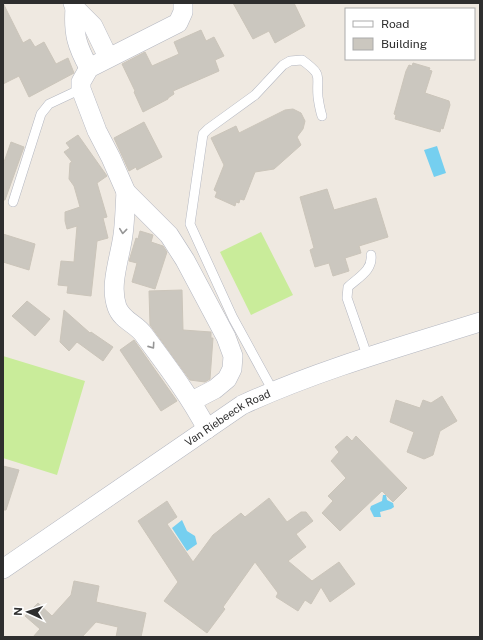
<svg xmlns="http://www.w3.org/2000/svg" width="483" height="640" viewBox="0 0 483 640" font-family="'Public Sans',sans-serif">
<rect width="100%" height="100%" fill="#efe9e1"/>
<path fill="#c9ec9a" d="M261 232 293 295 251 315 220 252Z
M3 356 85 381 57 475 3 458Z"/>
<path fill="#75cff0" d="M437 146 446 173 434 177 424 150Z
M383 495H386L387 500 393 503 394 507 391 509 380 512 381 517H374L370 509 371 506 382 501Z
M182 520 187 531 195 536 197 544 187 551 172 528Z"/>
<path fill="#cbc7bf" stroke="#cbc5ba" d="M3 3 23 43 30 39 35 47 44 42 56 64 68 58 74 73 29 97 19 76 3 84Z
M233 3H294L305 26 275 43 269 31 253 39Z
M201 30 206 41 214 37 224 56 215 60 219 71 173 91 174 94 168 98V99L143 112 134 92 135 91 122 64 145 52 152 66 179 54 174 42Z
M413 63 430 68 429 70 432 71 425 93 449 101 450 105 443 129 441 128 440 132 395 119 396 115 394 114 406 71 409 65 412 66Z
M293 109 301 113 305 121 303 129 297 137 301 145 274 169 255 172 244 200 240 199 239 203 236 202 235 206 215 197 217 192 214 190 224 165 211 138 236 126 239 133 285 110Z
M144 122 162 157 137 170 136 167 129 171 114 138Z
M78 135 107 176 97 183 107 217 103 218 108 238 97 241 91 296 67 293 68 286 58 285 61 261 74 262 77 226 67 229 65 221V212L80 207 74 186 69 179 70 163 72 162 64 152 70 148 66 143Z
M11 142 24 147 5 200H3V165Z
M327 189 334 210 376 198 388 237 359 246 361 253 345 258 349 271 333 276 329 263 315 267 310 250 314 248 300 197Z
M140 231 153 235 151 242 163 246 167 252 155 289 132 282 137 263 129 261 136 238 138 239Z
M3 234 35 244 29 270 3 262Z
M182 290 183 330 211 332V338H213L210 379 205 382 190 380 150 325 149 291Z
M27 301 50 319 35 336 12 316Z
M64 310 90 333 91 332 113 347 103 361 77 342 69 351 60 342Z
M134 340 177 401 161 411 120 350Z
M442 396 457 421 440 431 433 455 424 459 407 452 414 432 390 422 396 400 420 408 423 400 431 403Z
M347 436 352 441 356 436 407 488 393 502 382 491 340 531 322 513 333 501 328 496 346 478 331 461 339 452 335 447Z
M3 466 19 470 6 510H3Z
M269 498 287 522 301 512H306L313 521 296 534 306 547 288 561 312 581 339 562 355 584 330 602 321 587 311 604 305 600 298 611 276 597 278 593 255 562 223 607 225 609 207 633 164 601 178 582 138 521 167 501 177 517 167 524 193 562 213 535 241 513 245 517Z
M74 581 99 586 96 602 146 613 141 637H116L118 627 96 622 82 637H33L40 629 25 616 38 603 52 616 71 595Z"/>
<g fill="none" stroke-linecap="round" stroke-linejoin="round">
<defs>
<path id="lane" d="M13 202 41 114 49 104 81 89
M368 358 347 298 348 287C359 277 373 270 371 255
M273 391 233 318 190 224 203 134 208 129 255 95 283 65 290 61 302 60C324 76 316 75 318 97 319 104 320 110 322 116"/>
<g id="street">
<path d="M73 3 75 8 93 26 108 57"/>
<path d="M183 3V12L178 23 89 68 81 82V89L97 131 111 158 126 192 169 235 185 260 226 337 233 356 232 369 227 379 215 389 192 401"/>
<path d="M75 8C73 34 77 46 89 68"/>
<path d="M126 192C125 206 125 221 123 235 120 258 109 285 117 307 122 321 137 324 144 335 167 366 189 395 207 429"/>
<path id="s1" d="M3 569 242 405C318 370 400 347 480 322"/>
</g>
</defs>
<use href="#lane" stroke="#b4b7c1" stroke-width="10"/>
<use href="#street" stroke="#b4b7c1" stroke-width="20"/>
<use href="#lane" stroke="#fff" stroke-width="9"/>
<use href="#street" stroke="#fff" stroke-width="19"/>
</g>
<defs><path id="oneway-chevron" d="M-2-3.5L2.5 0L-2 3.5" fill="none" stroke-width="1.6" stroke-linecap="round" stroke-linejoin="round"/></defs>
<g stroke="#969696">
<use href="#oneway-chevron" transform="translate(123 231) rotate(96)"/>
<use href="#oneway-chevron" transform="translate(152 346) rotate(55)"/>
</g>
<g text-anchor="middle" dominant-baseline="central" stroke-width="3.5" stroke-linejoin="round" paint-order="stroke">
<g font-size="11" fill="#2e2e2e" stroke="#fff">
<text stroke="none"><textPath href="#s1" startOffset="271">Van Riebeeck Road</textPath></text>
</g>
</g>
<rect width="483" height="640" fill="none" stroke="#2e2e2e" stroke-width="8"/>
<rect x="345" y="8" width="130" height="52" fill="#ffffff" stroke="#ababab"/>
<rect x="353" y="21" width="20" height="6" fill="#ffffff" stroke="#ababab"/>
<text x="381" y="28" font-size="12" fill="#2e2e2e">Road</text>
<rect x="353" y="38" width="20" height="12" fill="#cbc7bf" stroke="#ababab"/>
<text x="381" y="48" font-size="12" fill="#2e2e2e">Building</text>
<g transform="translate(28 612) rotate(273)" stroke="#ffffff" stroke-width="3" paint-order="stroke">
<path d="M0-3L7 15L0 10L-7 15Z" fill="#2e2e2e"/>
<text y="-6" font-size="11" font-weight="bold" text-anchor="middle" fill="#2e2e2e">N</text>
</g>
</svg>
